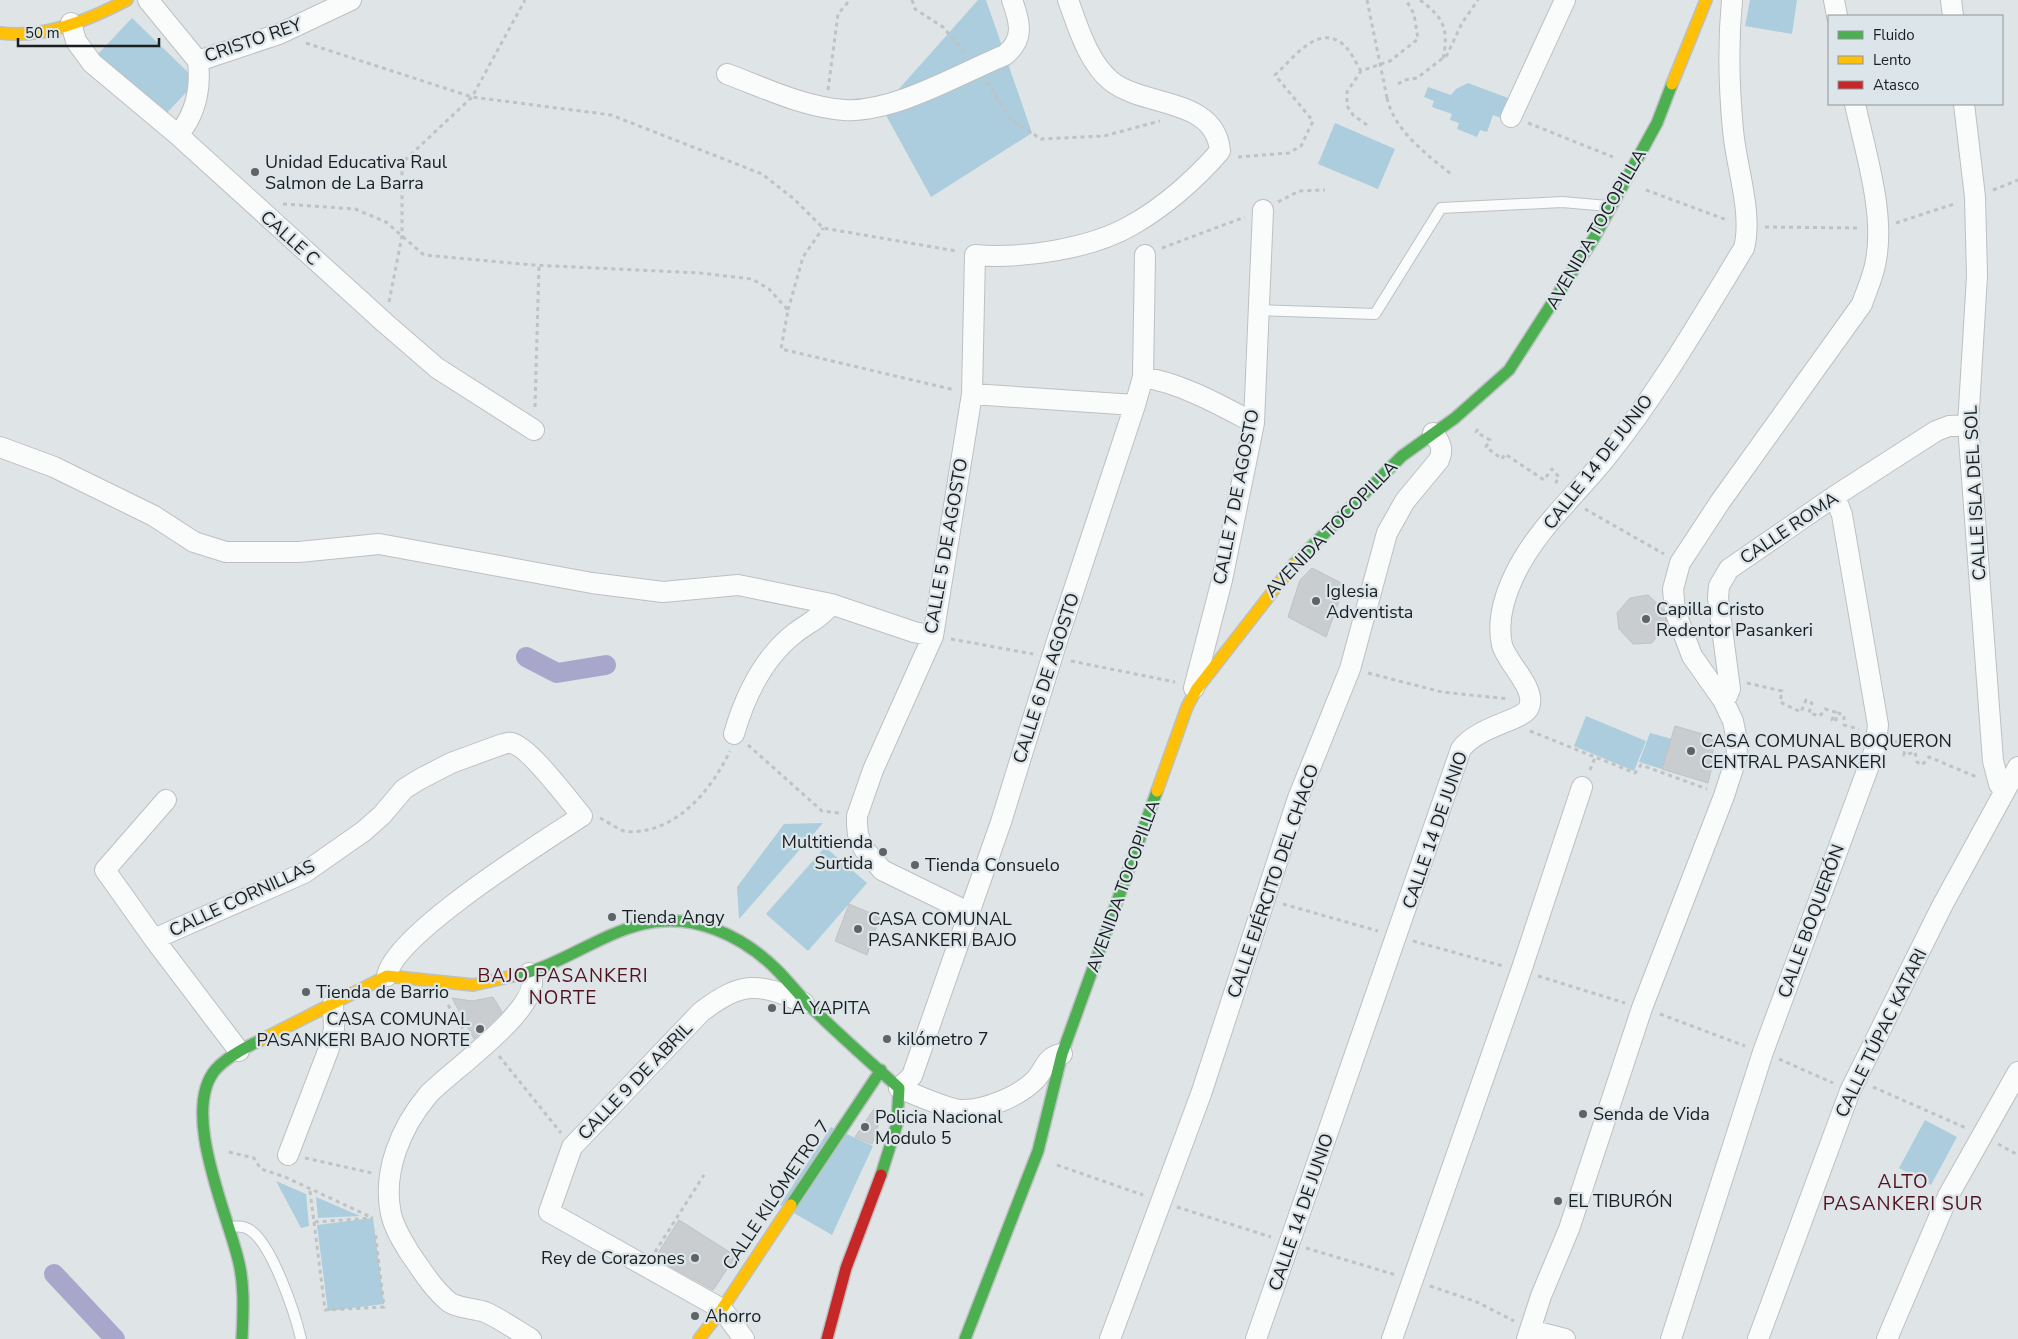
<svg xmlns="http://www.w3.org/2000/svg" width="2018" height="1339" viewBox="0 0 2018 1339" font-family="'Nunito Sans',sans-serif">
<rect width="100%" height="100%" fill="#dfe4e6"/>
<path fill="#abcddd" d="M978 0H986L1032 133 931 197 882 108Z
M1750 0H1797L1792 34 1745 26Z
M132 18 197 81 161 119 96 56Z
M1468 83 1516 101 1509 121 1493 115 1487 132 1480 130 1477 137 1457 129 1459 123 1450 120 1452 114 1432 107 1434 101 1424 97 1428 87 1451 95 1456 89Z
M1335 123 1395 149 1378 189 1318 164Z
M1586 716 1646 741 1634 771 1574 746Z
M1650 733 1672 739 1662 769 1639 762Z
M823 823 739 919 737 887 784 824Z
M825 847 867 883 808 951 766 914Z
M1925 1120 1957 1137 1931 1185 1899 1168Z
M831 1127 873 1146 832 1235 780 1205Z
M276 1181 306 1194 309 1226 301 1228Z
M316 1197 360 1216 318 1218Z
M373 1218 384 1304 328 1311 317 1225Z"/>
<g fill="none" stroke-linecap="round" stroke-linejoin="round">
<path stroke="#a9a6cb" stroke-width="20" d="M526 657 557 673 606 665
M54 1274 115 1339"/>
</g>
<path fill="#cacdcf" stroke="#c0c2c4" d="M1312 568 1345 585 1326 637 1288 617 1300 580Z
M1648 595 1663 609 1668 626 1663 628 1652 643 1633 644 1619 629 1617 613 1630 598Z
M1675 726 1713 737V762L1708 783 1662 769Z
M849 904 880 917 867 955 835 941Z
M493 997 502 1012 474 1039 452 998 472 1001Z
M874 1109 880 1120 872 1144 855 1137Z
M679 1220 736 1256 713 1290 655 1258Z"/>
<g fill="none" stroke-linecap="round" stroke-linejoin="round">
<defs>
<path id="lane" d="M1259 310 1375 314 1441 208 1562 202 1608 206
M231 1227C238 1226 244 1226 250 1230 272 1244 295 1313 301 1339"/>
<path id="street" d="M148 0 198 61
M1834 0 1837 16
M1951 0 1953 16
M71 23 76 41 92 63 178 135 385 323 437 368 534 430
M198 61 279 34 351 0
M727 74C765 88 803 107 844 110 894 113 959 74 1005 55 1025 39 1020 22 1012 0
M1964 104 1975 197 1977 276 1968 425 1993 761 1999 784 2008 785
M1511 117 1565 0
M178 135C196 114 201 88 198 61
M1143 377C1183 384 1218 404 1254 423
M972 394 1135 405
M0 447 54 467 154 516 194 542 226 552H299L379 544 592 583 663 592 738 585 831 604 914 632 933 636
M1194 688 1222 580 1254 423 1263 210
M1723 700 1727 696 1730 689 1718 598 1719 586 1729 569 1835 496 1936 431 1949 426 1968 425
M734 734C745 696 764 657 795 633 808 623 822 617 831 604
M968 912 882 870 864 849 858 835 857 824V816L873 770 933 636 972 394 975 255C1022 259 1091 249 1132 225 1164 207 1196 179 1220 151 1215 97 1145 108 1111 81 1088 62 1078 27 1068 0
M154 939 105 870 166 800
M529 973C551 1003 446 1074 428 1095 401 1127 382 1172 391 1214 394 1228 402 1240 409 1252 421 1269 433 1289 449 1302 459 1309 475 1308 485 1312 501 1319 516 1330 531 1339
M239 1051 154 939 304 873 364 831 382 815 404 789 420 779 451 763 503 744C506 744 508 742 511 743 528 745 570 802 582 816 543 842 394 934 387 976
M1062 1054C1046 1056 1045 1069 1036 1079 1020 1096 984 1111 961 1110 947 1109 914 1094 899 1088L912 1076 1001 822 1057 641 1135 405 1143 377 1145 255
M288 1155 328 1051 334 1030 333 1004
M1530 1330 1565 1339
M744 1339 722 1309 549 1212 572 1147 701 1012C742 981 758 982 804 1003
M1110 1339 1201 1094 1298 798 1350 669 1387 533 1405 501 1439 460C1444 449 1440 442 1433 433
M1256 1339 1461 749C1477 727 1520 721 1528 709 1539 690 1507 664 1502 645 1497 622 1504 597 1514 576 1535 531 1574 497 1605 459 1658 393 1700 320 1744 248 1753 213 1736 166 1733 130 1729 88 1728 42 1732 0
M1392 1339 1521 971 1582 787
M1527 1339 1541 1296 1569 1229 1642 1008 1724 796 1737 756 1736 736 1733 721 1723 700 1692 656 1675 611 1673 589 1680 563 1720 502 1862 304C1867 289 1874 275 1876 260 1885 212 1865 151 1855 104
M1671 1339 1763 1052 1875 749 1878 725 1842 515 1835 496
M1758 1339 1850 1091 1942 906 2018 767
M1887 1339 1948 1196 2018 1072"/>
<path id="fast" d="M1294 564 1402 456 1455 418 1509 370 1594 238 1657 123 1672 84
M513 976C559 967 597 935 643 924 692 912 742 935 777 970 788 981 798 994 810 1006 838 1034 869 1061 899 1088L897 1124 881 1175
M791 1205 881 1070
M242 1339C243 1313 245 1285 238 1259 227 1213 180 1110 216 1069 228 1056 246 1047 261 1040
M965 1339 1038 1151 1062 1054 1157 791"/>
<path id="slow" d="M0 33C43 39 89 20 127 0
M1672 84 1706 0
M1157 791 1187 707 1196 690 1294 564
M261 1040 387 976 473 985 513 976
M699 1339 722 1309 791 1205"/>
<path id="jam" d="M827 1339 846 1268 881 1175"/>
</defs>
<use href="#lane" stroke="#bdc0c2" stroke-width="12"/>
<use href="#street" stroke="#bdc0c2" stroke-width="22"/>
<use href="#fast" stroke="#bdc0c2" stroke-width="14"/>
<use href="#slow" stroke="#bdc0c2" stroke-width="14"/>
<use href="#jam" stroke="#bdc0c2" stroke-width="14"/>
<path stroke="#c0c2c3" stroke-width="3" stroke-dasharray="4 4" stroke-linecap="butt" d="M912 0 915 9 943 27 965 53
M1420 0C1444 18 1449 29 1443 59
M306 43 472 97 611 115 762 174 794 199 823 228 956 251
M987 82 1011 120 1041 139 1104 136 1160 121
M1398 84 1405 80 1417 78 1447 55 1462 23 1478 0
M828 90 838 14 850 0
M1387 98C1394 130 1426 154 1451 174
M1528 123 1613 157
M1367 125 1353 115 1347 106V92L1361 71 1390 61 1418 39 1414 14 1406 0
M1238 157 1289 153 1301 146 1313 121 1275 75C1292 60 1315 26 1340 42 1349 47 1356 63 1361 71
M1646 190 1727 220
M1993 190 2018 180
M1278 202 1299 191 1325 190
M283 204 355 209 386 222 424 255 533 265 700 273 752 279 769 289 788 310 781 349 955 390
M1896 223 1957 203
M1765 227 1861 228
M1162 248 1245 217
M389 302 402 236V163L472 97 525 0
M788 310 803 257 823 228
M535 407 539 265
M1478 429 1476 432 1490 440 1486 447 1502 459 1505 454 1544 480 1552 469 1559 477 1555 484
M1585 509 1664 554
M951 639 1033 654
M1071 661 1175 682
M1368 673 1442 692 1509 699
M1747 683 1782 691 1780 702 1801 712 1806 700 1812 703 1809 713 1820 716 1825 709 1835 712 1832 720 1835 722 1838 713 1844 715V725L1859 729
M1530 731 1635 773 1641 765 1707 789
M1895 741 1905 747 1904 755 1915 752 1917 762 1922 765 1929 757 1979 778
M748 745 822 811 839 813
M1590 770 1595 758
M600 818C608 822 616 828 624 831 631 833 640 831 647 830 686 821 713 786 730 751
M1283 904 1378 931
M1413 941 1503 966
M1538 976 1625 1003
M448 1005 468 1036
M1660 1014 1745 1046
M499 1056 561 1133
M1779 1059 1833 1083
M1873 1087 1966 1128
M1998 1144 2018 1155
M229 1152 254 1158 261 1169 285 1177 373 1218
M305 1158 372 1173
M1057 1165 1143 1195
M310 1191 314 1222 372 1218
M1177 1207 1271 1237
M314 1222 325 1310 384 1307 375 1231
M1306 1248 1396 1275
M655 1252 704 1175
M1430 1286 1477 1302 1514 1321"/>
<use href="#lane" stroke="#fafbfb" stroke-width="10"/>
<use href="#street" stroke="#fafbfb" stroke-width="20"/>
<use href="#fast" stroke="#4caf50" stroke-width="11"/>
<use href="#slow" stroke="#ffc107" stroke-width="11"/>
<use href="#jam" stroke="#c62828" stroke-width="11"/>
<path stroke="#c0c2c3" stroke-width="3" stroke-dasharray="4 4" stroke-linecap="butt" d="M1367 0 1387 98"/>
</g>
<g fill="#606365" stroke="#dce5e9" stroke-width="2">
<circle cx="255" cy="172" r="5"/>
<circle cx="1316" cy="601" r="5"/>
<circle cx="1646" cy="619" r="5"/>
<circle cx="1691" cy="751" r="5"/>
<circle cx="883" cy="852" r="5"/>
<circle cx="915" cy="865" r="5"/>
<circle cx="612" cy="917" r="5"/>
<circle cx="858" cy="929" r="5"/>
<circle cx="306" cy="992" r="5"/>
<circle cx="772" cy="1008" r="5"/>
<circle cx="480" cy="1029" r="5"/>
<circle cx="887" cy="1039" r="5"/>
<circle cx="1583" cy="1114" r="5"/>
<circle cx="865" cy="1127" r="5"/>
<circle cx="1558" cy="1201" r="5"/>
<circle cx="695" cy="1258" r="5"/>
<circle cx="695" cy="1316" r="5"/>
</g>
<g text-anchor="middle" dominant-baseline="central" stroke-width="4.5" stroke-linejoin="round" paint-order="stroke">
<g font-size="18" fill="#1b1e1f" stroke="#dce5e9">
<text transform="translate(253 40) rotate(-19)">CRISTO REY</text>
<text transform="translate(1596 229) rotate(-60)">AVENIDA TOCOPILLA</text>
<text transform="translate(290 238) rotate(42)">CALLE C</text>
<text transform="translate(1598 462) rotate(-52)">CALLE 14 DE JUNIO</text>
<text transform="translate(1975 493) rotate(-93)">CALLE ISLA DEL SOL</text>
<text transform="translate(1236 497) rotate(-79)">CALLE 7 DE AGOSTO</text>
<text transform="translate(1789 528) rotate(-34)">CALLE ROMA</text>
<text transform="translate(1331 529) rotate(-46)">AVENIDA TOCOPILLA</text>
<text transform="translate(946 546) rotate(-80)">CALLE 5 DE AGOSTO</text>
<text transform="translate(1046 678) rotate(-72)">CALLE 6 DE AGOSTO</text>
<text transform="translate(1435 830) rotate(-71)">CALLE 14 DE JUNIO</text>
<text transform="translate(1273 881) rotate(-71)">CALLE EJÉRCITO DEL CHACO</text>
<text transform="translate(1123 886) rotate(-70)">AVENIDA TOCOPILLA</text>
<text transform="translate(242 898) rotate(-25)">CALLE CORNILLAS</text>
<text transform="translate(1811 921) rotate(-70)">CALLE BOQUERÓN</text>
<text transform="translate(1881 1033) rotate(-64)">CALLE TÚPAC KATARI</text>
<text transform="translate(635 1081) rotate(-46)">CALLE 9 DE ABRIL</text>
<text transform="translate(776 1195) rotate(-56)">CALLE KILÓMETRO 7</text>
<text transform="translate(1301 1212) rotate(-71)">CALLE 14 DE JUNIO</text>
</g>
<g font-size="18" fill="#1b1e1f" stroke="#dce5e9" text-anchor="start">
<text x="265" y="162">Unidad Educativa Raul<tspan x="265" dy="21">Salmon de La Barra</tspan></text>
<text x="1326" y="591">Iglesia<tspan x="1326" dy="21">Adventista</tspan></text>
<text x="1656" y="609">Capilla Cristo<tspan x="1656" dy="21">Redentor Pasankeri</tspan></text>
<text x="1701" y="741">CASA COMUNAL BOQUERON<tspan x="1701" dy="21">CENTRAL PASANKERI</tspan></text>
<text x="873" y="842" text-anchor="end">Multitienda<tspan x="873" dy="21">Surtida</tspan></text>
<text x="925" y="865">Tienda Consuelo</text>
<text x="622" y="917">Tienda Angy</text>
<text x="868" y="919">CASA COMUNAL<tspan x="868" dy="21">PASANKERI BAJO</tspan></text>
<text x="316" y="992">Tienda de Barrio</text>
<text x="782" y="1008">LA YAPITA</text>
<text x="470" y="1019" text-anchor="end">CASA COMUNAL<tspan x="470" dy="21">PASANKERI BAJO NORTE</tspan></text>
<text x="897" y="1039">kilómetro 7</text>
<text x="1593" y="1114">Senda de Vida</text>
<text x="875" y="1117">Policia Nacional<tspan x="875" dy="21">Modulo 5</tspan></text>
<text x="1568" y="1201">EL TIBURÓN</text>
<text x="685" y="1258" text-anchor="end">Rey de Corazones</text>
<text x="705" y="1316">Ahorro</text>
</g>
<g font-size="19" letter-spacing="1" fill="#551018" stroke="#dce5e9">
<text x="563" y="976">BAJO PASANKERI<tspan x="563" dy="22">NORTE</tspan></text>
<text x="1903" y="1182">ALTO<tspan x="1903" dy="22">PASANKERI SUR</tspan></text>
</g>
</g>
<rect x="1828" y="15" width="175" height="90" fill="#dce5e9" stroke="#8f9598"/>
<rect x="1838" y="31" width="25" height="8" fill="#4caf50" stroke="#8f9598"/>
<text x="1873" y="40" font-size="15" fill="#1b1e1f">Fluido</text>
<rect x="1838" y="56" width="25" height="8" fill="#ffc107" stroke="#8f9598"/>
<text x="1873" y="65" font-size="15" fill="#1b1e1f">Lento</text>
<rect x="1838" y="81" width="25" height="8" fill="#c62828" stroke="#8f9598"/>
<text x="1873" y="90" font-size="15" fill="#1b1e1f">Atasco</text>
<path d="M18 38v8h141v-8" fill="none" stroke="#1b1e1f" stroke-width="2.5"/>
<text x="25" y="38" font-size="15" fill="#1b1e1f" stroke="#dce5e9" stroke-width="4" paint-order="stroke">50 m</text>
</svg>
